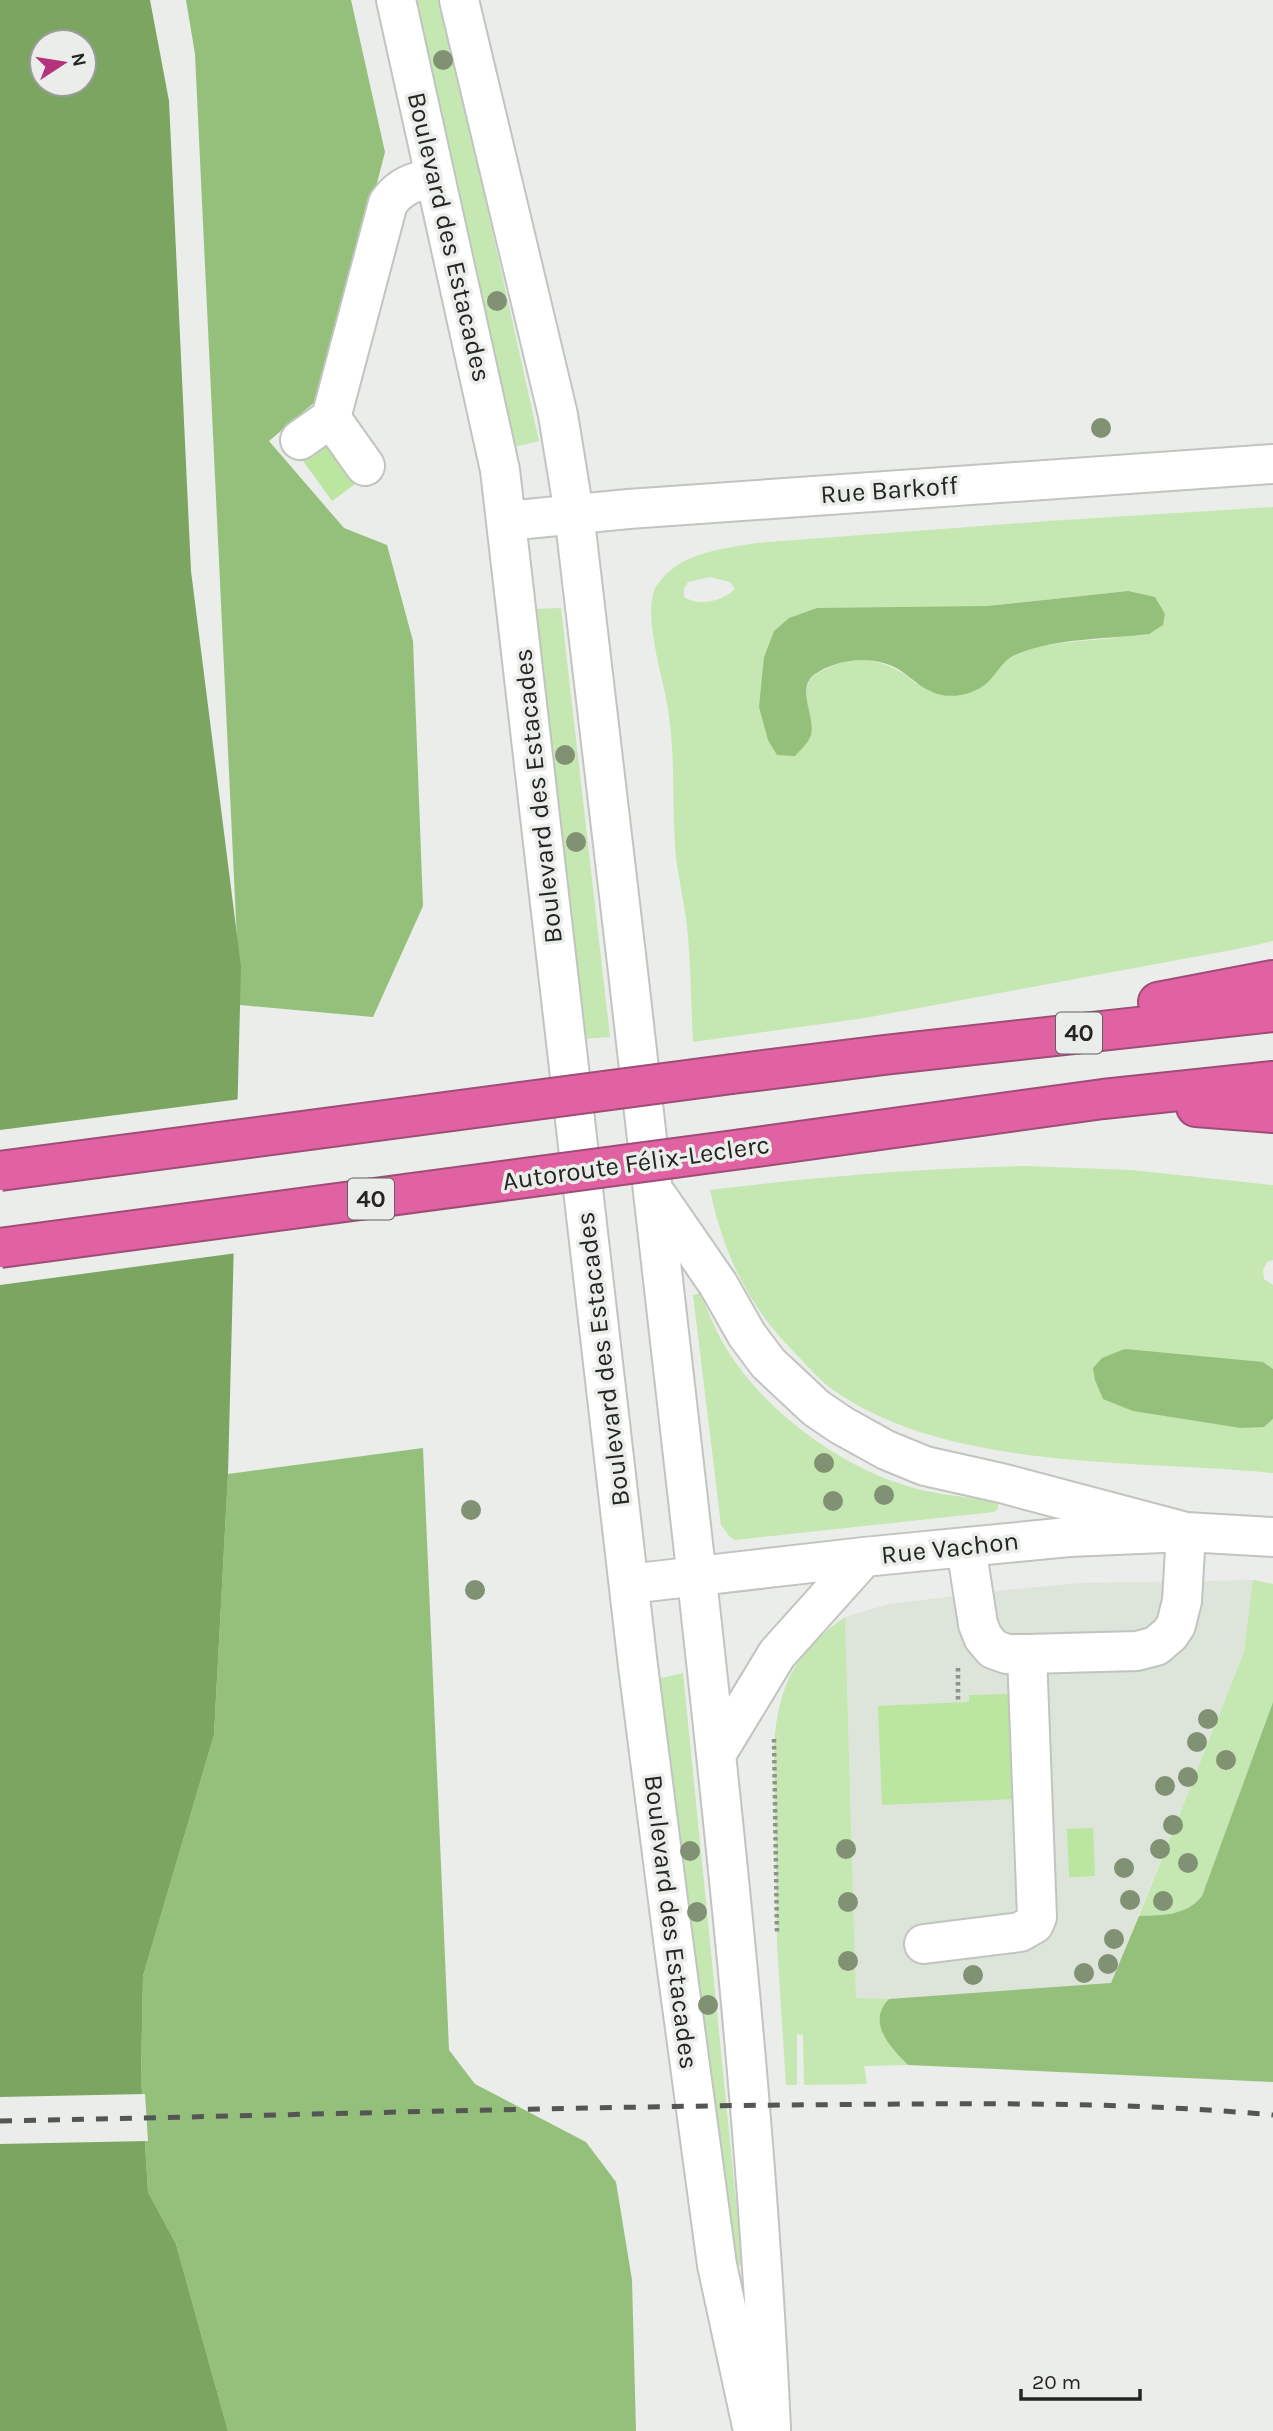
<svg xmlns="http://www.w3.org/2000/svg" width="1273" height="2431" viewBox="0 0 1273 2431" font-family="Karla,sans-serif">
<rect width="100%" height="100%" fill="#eaede9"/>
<path fill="#dde4d9" d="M1253 1580 1244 1652 1111 1984 889 1999H856L845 1617 889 1604 1015 1589 1082 1583Z"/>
<path fill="#c5e7b1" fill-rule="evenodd" d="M414 0H441L539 441 514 447Z
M1273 507V941L1242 948 865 1018 693 1042C691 1006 691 971 688 936 686 909 679 883 676 857 671 803 677 747 665 693 660 669 642 606 657 585 680 552 721 549 757 543L1048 521ZM710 577 730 582 735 589C723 601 699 607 684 597V589L688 582ZM1128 591 1115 638C1083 642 1022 641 999 666 994 671 990 678 986 684H917C891 662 860 651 828 668 819 672 811 675 808 684 803 697 810 719 812 732L764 657 774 631 789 618 987 606Z
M561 608 610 1037 584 1039 534 609Z
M1025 1166 1131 1170 1273 1185V1260L1267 1262 1263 1270 1264 1279 1273 1285V1369L1263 1362 1264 1427 1273 1419V1473C1136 1459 951 1472 833 1390 819 1380 807 1365 795 1353 748 1306 724 1255 710 1190 815 1177 919 1168 1025 1166Z
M700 1293C709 1313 716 1333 728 1351 766 1413 845 1470 914 1488 940 1495 968 1497 994 1501L998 1504V1509L994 1512 735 1540 730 1537 721 1525 693 1295Z
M1253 1580 1273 1584V1702L1202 1896C1186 1916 1163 1915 1139 1916L1244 1652Z
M845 1617 856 1998 889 1999C866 2022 890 2047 908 2065L864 2066 867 2084 804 2085 803 2035 797 2034V2085H786L777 1945 774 1744C779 1684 795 1652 845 1617Z
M683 1673 742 2261 741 2265H738L734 2262 657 1679Z"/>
<path fill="#95c07b" d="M186 0H351L385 152 322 396 269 441 344 528 387 545 413 641 423 906 373 1017 240 1005 195 54Z
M1128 591 1155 597 1165 614 1163 625 1149 634C1108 639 1056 638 1017 654 1002 660 998 673 987 683 976 693 956 698 942 695 925 692 913 679 901 671 876 654 839 658 815 674 795 688 816 717 811 735 808 744 801 749 795 756L777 755 768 740 759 707 764 657 774 631 789 618 817 608 987 606Z
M1125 1349 1263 1362 1273 1369V1419L1264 1427 1241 1428 1133 1411 1103 1399 1095 1380 1093 1368 1102 1358Z
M423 1448 449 2050 475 2084 586 2142 616 2182 632 2280 636 2431H228L176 2244 148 2192 141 2077 143 1976 214 1735 228 1474Z
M1273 1702V2082L908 2065C890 2047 866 2022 889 1999L1111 1983 1139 1916C1163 1915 1186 1916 1202 1896Z"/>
<path fill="#7ba561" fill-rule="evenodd" d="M0 0H150L169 101 191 571 241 967 228 1474 214 1735 143 1976 141 2077 148 2192 176 2244 228 2431H0ZM42 42H84V84H42Z"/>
<path fill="#eaede9" d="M241 1099 237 1253 0 1285V1130Z
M145 2094 148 2141 0 2144V2097Z"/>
<path fill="#bae69f" d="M329 438 359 481 332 501 301 458Z
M1010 1694 1015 1799 882 1805 878 1706 969 1702V1695Z
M1093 1828 1095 1876 1069 1877 1067 1829Z"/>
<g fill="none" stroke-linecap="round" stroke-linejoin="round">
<defs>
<path id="minor" d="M396 0 500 470 638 1666 674 1947 717 2265 753 2431
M459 0 558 415 574 513C615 862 657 1212 695 1561 727 1850 758 2139 771 2429
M300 440 331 418
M365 466 331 418 388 203C401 185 414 182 435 177
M506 521 628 509 1273 464
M658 1197 718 1284 747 1335 768 1363 816 1408 841 1425 886 1450 925 1466 1001 1483 1186 1532
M966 1547 978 1624 983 1637 993 1649 1007 1654H1027L1137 1651 1156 1646 1170 1634 1176 1625 1182 1601 1186 1532
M629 1584 864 1557 1069 1537 1186 1532 1273 1537
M717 1753 777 1654 864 1557
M924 1944 1020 1932 1034 1924 1037 1917 1027 1654"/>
<path id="highway" d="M1158 1002 1273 980
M732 1074 884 1055 1273 1012
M1196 1107 1273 1113
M742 1149 1103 1099 1273 1081"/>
</defs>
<use href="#minor" stroke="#c1c4bf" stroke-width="42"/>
<use href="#highway" stroke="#9f4d77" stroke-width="42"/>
<path stroke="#8f928e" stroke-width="4.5" stroke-dasharray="3.5 3.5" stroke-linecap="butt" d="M958 1668V1702
M774 1739 777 1933"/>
<use href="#minor" stroke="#fff" stroke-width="38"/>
<use href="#highway" stroke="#e062a3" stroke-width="38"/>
<path stroke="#545653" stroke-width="5" stroke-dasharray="12 12" stroke-linecap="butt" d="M0 2121C260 2116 520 2108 781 2105 944 2104 1110 2100 1273 2115"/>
<defs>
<path id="highway-bridge" d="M0 1171 732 1074
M0 1248 742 1149"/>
</defs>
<use href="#highway-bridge" stroke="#9f4d77" stroke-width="42" stroke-linecap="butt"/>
<use href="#highway-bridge" stroke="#e062a3" stroke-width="38"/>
</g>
<g fill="#809174">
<circle cx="443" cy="60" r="10"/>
<circle cx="497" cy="301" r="10"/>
<circle cx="1101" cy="428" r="10"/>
<circle cx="565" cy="755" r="10"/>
<circle cx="576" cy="842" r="10"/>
<circle cx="824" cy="1463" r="10"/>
<circle cx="884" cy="1495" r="10"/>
<circle cx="833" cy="1501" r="10"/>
<circle cx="471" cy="1510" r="10"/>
<circle cx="475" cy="1590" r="10"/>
<circle cx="1208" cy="1719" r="10"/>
<circle cx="1197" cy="1742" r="10"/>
<circle cx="1226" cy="1760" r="10"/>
<circle cx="1188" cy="1777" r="10"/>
<circle cx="1165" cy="1786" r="10"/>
<circle cx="1173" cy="1825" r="10"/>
<circle cx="846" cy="1849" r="10"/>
<circle cx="1160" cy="1849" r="10"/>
<circle cx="690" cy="1851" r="10"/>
<circle cx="1188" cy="1863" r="10"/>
<circle cx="1124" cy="1868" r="10"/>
<circle cx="1130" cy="1900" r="10"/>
<circle cx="1163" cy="1901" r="10"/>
<circle cx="848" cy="1902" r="10"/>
<circle cx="697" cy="1912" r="10"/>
<circle cx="1114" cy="1939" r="10"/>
<circle cx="848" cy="1961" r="10"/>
<circle cx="1108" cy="1964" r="10"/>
<circle cx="1084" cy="1973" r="10"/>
<circle cx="973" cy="1975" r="10"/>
<circle cx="708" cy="2005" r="10"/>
</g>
<g text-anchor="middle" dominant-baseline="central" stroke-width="7" stroke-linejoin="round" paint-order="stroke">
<g fill="#eaede9" stroke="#60625f" stroke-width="2">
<rect x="1056" y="1012.5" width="46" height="41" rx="5"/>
<rect x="348" y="1178.5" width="46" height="41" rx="5"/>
</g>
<g font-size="24" font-weight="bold" fill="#252624">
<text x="1079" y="1033">40</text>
<text x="371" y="1199">40</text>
</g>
<g font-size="26" fill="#252624" stroke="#eaede9">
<text transform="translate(449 237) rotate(77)">Boulevard des Estacades</text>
<text transform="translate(889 490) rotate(-4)">Rue Barkoff</text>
<text transform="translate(538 796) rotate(-96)">Boulevard des Estacades</text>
<text transform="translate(636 1163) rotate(-8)">Autoroute Félix-Leclerc</text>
<text transform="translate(603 1359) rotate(-97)">Boulevard des Estacades</text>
<text transform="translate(950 1548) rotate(-6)">Rue Vachon</text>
<text transform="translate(671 1922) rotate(83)">Boulevard des Estacades</text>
</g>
</g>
<g transform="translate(63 63) rotate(78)"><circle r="33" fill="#eaede9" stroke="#9b9d9a" stroke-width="2"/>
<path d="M0-5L12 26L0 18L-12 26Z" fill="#b5337c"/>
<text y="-10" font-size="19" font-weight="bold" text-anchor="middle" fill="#252624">N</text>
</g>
<path d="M1021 2389v10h119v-10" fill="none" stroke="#252624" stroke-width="3.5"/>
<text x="1032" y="2389" font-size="21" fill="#252624" stroke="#eaede9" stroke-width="5" paint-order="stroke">20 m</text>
</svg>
